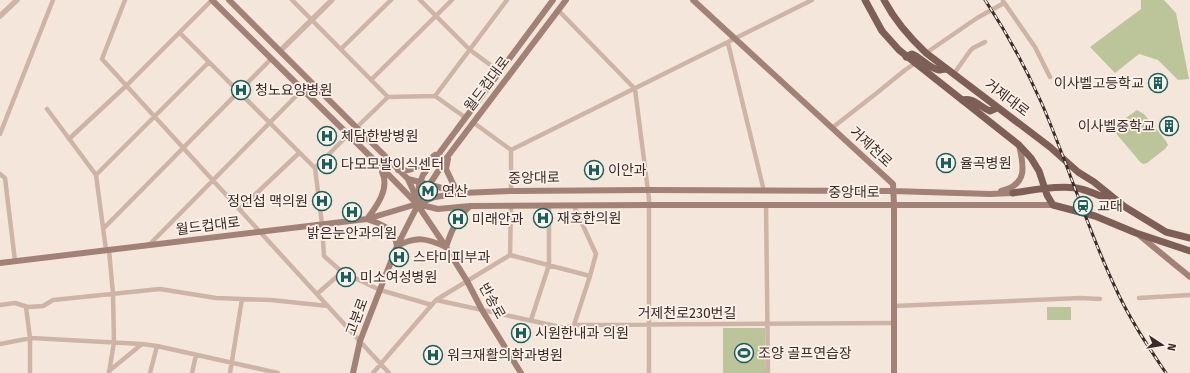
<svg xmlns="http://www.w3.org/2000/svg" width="1190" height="373" viewBox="0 0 1190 373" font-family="'Fira Sans','Noto Sans KR',sans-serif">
<rect width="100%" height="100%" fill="#f5e6dc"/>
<path fill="#bcc59a" d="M1141 0H1164L1176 13 1189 79 1178 80 1158 60 1139 54 1115 73 1090 47 1141 9Z
M1137 110 1144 114 1166 141 1168 145 1165 149 1147 163 1144 164 1141 163 1114 131V129L1116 125Z
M1047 307H1071V320H1047Z
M723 328H765L766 373H723Z"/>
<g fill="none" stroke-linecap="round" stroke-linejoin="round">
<path stroke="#ceb4a6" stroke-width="4.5" d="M125 0 102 59 389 373
M292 0 388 97 435 96 466 118
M420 0 470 50 500 72
M1003 1 1035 47 1050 77
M558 10 635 89 649 199V373
M180 33 315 168 322 224 324 256 342 272 380 290 432 305
M728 43 764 191
M341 49 391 0
M926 53 977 18 1004 3
M953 75 970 51 973 48 985 42
M371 80 452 0
M435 96 507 0
M47 109 96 175 106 250
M474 123 511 150V191
M356 128 388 97
M832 128 878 92 905 70 914 64
M0 134 53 0
M69 139 127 85 212 0
M511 150 812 0
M315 168 348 135
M0 174 5 178 15 261
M96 175 209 62
M766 205 768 373
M240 209 299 153
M103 229 271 59
M149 245 302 90
M510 255 590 276
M510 255 511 206
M317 294 342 272
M1139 298 1190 295
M436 300 565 328 574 325 894 323
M0 305 15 303 28 307 43 306 53 300 160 289 216 298 271 300 328 306
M894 306 1080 298 1100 299
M26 307 30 338V373
M531 320 549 265V206
M574 325 590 276 596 254 574 206
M0 344 31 338 142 344 157 346 278 373
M109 371 142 344
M109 373 114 342 113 294 109 250
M150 373 157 346
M192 373 196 355
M230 373 242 299
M373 373 436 300 510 255"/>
<path stroke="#ceb4a6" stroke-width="5.5" d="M0 16 17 0
M280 51 332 0"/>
<path stroke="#a28277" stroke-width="6" d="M212 0 379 165 417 204 438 209 470 206 649 205H1053
M229 0 408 179 413 190 417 204 446 247 467 281 482 310 521 373
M693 0 893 184 894 205V373
M448 159 446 169 457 192
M398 170C411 173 426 163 435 155
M408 179 457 192
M1001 191C1028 185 1024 166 1019 145
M418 201 419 185 423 175 553 0
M367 219C377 206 390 188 382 172
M367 219C383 225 394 228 397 246
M1139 235 1190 277
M397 246C417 236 426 238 446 247 452 229 457 218 470 206
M0 263 367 219 417 204 435 197 461 193 511 191 648 190 893 191 990 194 1013 193
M353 373 360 341 397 246 424 193 448 156 566 0"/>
<path stroke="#7d5f57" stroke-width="7" d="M865 0 882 31 899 50 1019 145 1031 158 1039 171 1047 195 1053 205 1095 216 1136 233 1190 251
M884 0C895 21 909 37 926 53L1050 147 1078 172 1094 182 1125 207 1166 232 1190 238
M906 57 912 54C920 57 930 69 939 70 941 70 943 69 946 69
M962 100C973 97 980 107 990 111L997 108
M1013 193C1030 190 1065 184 1081 189 1093 192 1105 198 1116 203"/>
<defs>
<path id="rail" d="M985 0C1007 33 1026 68 1042 104 1068 164 1087 228 1115 287 1129 318 1147 345 1166 373"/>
</defs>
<use href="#rail" stroke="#3a2b28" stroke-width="3"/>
<use href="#rail" stroke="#fcf1e9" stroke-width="1.5" stroke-dasharray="4.5" stroke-linecap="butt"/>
</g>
<defs>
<symbol id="building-ring" viewBox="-11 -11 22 22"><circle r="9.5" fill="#fcf1e9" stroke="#19605c" stroke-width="1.5"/><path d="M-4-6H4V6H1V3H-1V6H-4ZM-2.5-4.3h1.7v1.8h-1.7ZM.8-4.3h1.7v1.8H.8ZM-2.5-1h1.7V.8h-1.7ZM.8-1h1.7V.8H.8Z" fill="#19605c"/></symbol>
<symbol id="hospital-ring" viewBox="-11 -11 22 22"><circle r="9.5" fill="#fcf1e9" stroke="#19605c" stroke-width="1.5"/><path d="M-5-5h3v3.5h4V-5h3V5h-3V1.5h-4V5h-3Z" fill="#19605c"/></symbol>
<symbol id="metro-ring" viewBox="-11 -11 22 22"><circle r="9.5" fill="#fcf1e9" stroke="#19605c" stroke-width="1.5"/><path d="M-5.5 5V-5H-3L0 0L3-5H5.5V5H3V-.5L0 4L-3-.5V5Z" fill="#19605c"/></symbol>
<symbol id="station-ring" viewBox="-11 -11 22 22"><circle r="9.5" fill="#fcf1e9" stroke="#19605c" stroke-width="1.5"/><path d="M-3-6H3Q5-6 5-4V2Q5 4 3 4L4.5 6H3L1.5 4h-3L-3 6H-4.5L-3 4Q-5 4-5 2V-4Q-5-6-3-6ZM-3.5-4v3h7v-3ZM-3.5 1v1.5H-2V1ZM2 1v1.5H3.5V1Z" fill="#19605c"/></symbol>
<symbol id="stadium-ring" viewBox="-11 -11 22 22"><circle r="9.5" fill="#fcf1e9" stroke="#19605c" stroke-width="1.5"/><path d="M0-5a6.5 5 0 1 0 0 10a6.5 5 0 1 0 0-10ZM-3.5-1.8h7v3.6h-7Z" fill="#19605c"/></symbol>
</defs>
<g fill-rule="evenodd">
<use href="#building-ring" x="1147" y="72" width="22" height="22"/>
<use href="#hospital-ring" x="230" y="79" width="22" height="22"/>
<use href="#building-ring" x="1158" y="115" width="22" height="22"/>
<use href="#hospital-ring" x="316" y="125" width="22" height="22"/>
<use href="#hospital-ring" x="935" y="152" width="22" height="22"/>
<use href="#hospital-ring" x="316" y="153" width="22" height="22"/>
<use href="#hospital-ring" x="583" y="159" width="22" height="22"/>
<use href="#metro-ring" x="417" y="180" width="22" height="22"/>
<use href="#hospital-ring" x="311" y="190" width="22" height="22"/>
<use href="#station-ring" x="1072" y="195" width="22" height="22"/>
<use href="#hospital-ring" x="341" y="201" width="22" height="22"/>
<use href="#hospital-ring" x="532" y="207" width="22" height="22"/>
<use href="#hospital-ring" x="447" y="208" width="22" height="22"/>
<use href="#hospital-ring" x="388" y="246" width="22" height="22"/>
<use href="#hospital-ring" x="335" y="266" width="22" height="22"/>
<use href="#hospital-ring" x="510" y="322" width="22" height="22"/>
<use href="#stadium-ring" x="733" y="342" width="22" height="22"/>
<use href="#hospital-ring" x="422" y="344" width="22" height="22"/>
</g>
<g text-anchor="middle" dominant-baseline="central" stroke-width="3.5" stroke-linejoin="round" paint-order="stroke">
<g font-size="14" fill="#3a2b28" stroke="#fcf1e9" text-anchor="start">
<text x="1144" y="83" text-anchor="end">이사벨고등학교</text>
<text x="255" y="90">청노요양병원</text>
<text x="1155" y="126" text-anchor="end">이사벨중학교</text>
<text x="341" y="136">체담한방병원</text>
<text x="960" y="163">율곡병원</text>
<text x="341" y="164">다모모발이식센터</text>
<text x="608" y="170">이안과</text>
<text x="442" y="191">연산</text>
<text x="308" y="201" text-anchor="end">정언섭 맥의원</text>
<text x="1097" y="206">교대</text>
<text x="557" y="218">재호한의원</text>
<text x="472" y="219">미래안과</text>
<text x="352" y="233" text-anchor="middle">밝은눈안과의원</text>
<text x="413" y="257">스타미피부과</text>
<text x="360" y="277">미소여성병원</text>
<text x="535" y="333">시원한내과 의원</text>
<text x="758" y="353">조양 골프연습장</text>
<text x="447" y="355">워크재활의학과병원</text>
</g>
<g font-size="14" fill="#3a2b28" stroke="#fcf1e9">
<text transform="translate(487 84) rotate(-53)">월드컵대로</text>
<text transform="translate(1007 98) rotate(37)">거제대로</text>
<text transform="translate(871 147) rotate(43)">거제천로</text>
<text transform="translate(534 178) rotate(-1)">중앙대로</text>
<text x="854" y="192">중앙대로</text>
<text transform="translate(208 226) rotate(-7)">월드컵대로</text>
<text transform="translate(492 301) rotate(61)">반송로</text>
<text x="687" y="313">거제천로230번길</text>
<text transform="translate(357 317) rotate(-70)">고분로</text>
</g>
</g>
<g transform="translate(1162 345) rotate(102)" stroke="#fcf1e9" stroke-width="3" paint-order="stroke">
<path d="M0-3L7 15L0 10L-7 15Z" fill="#3a2b28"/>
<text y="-6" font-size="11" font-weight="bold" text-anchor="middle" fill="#3a2b28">N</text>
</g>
</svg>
